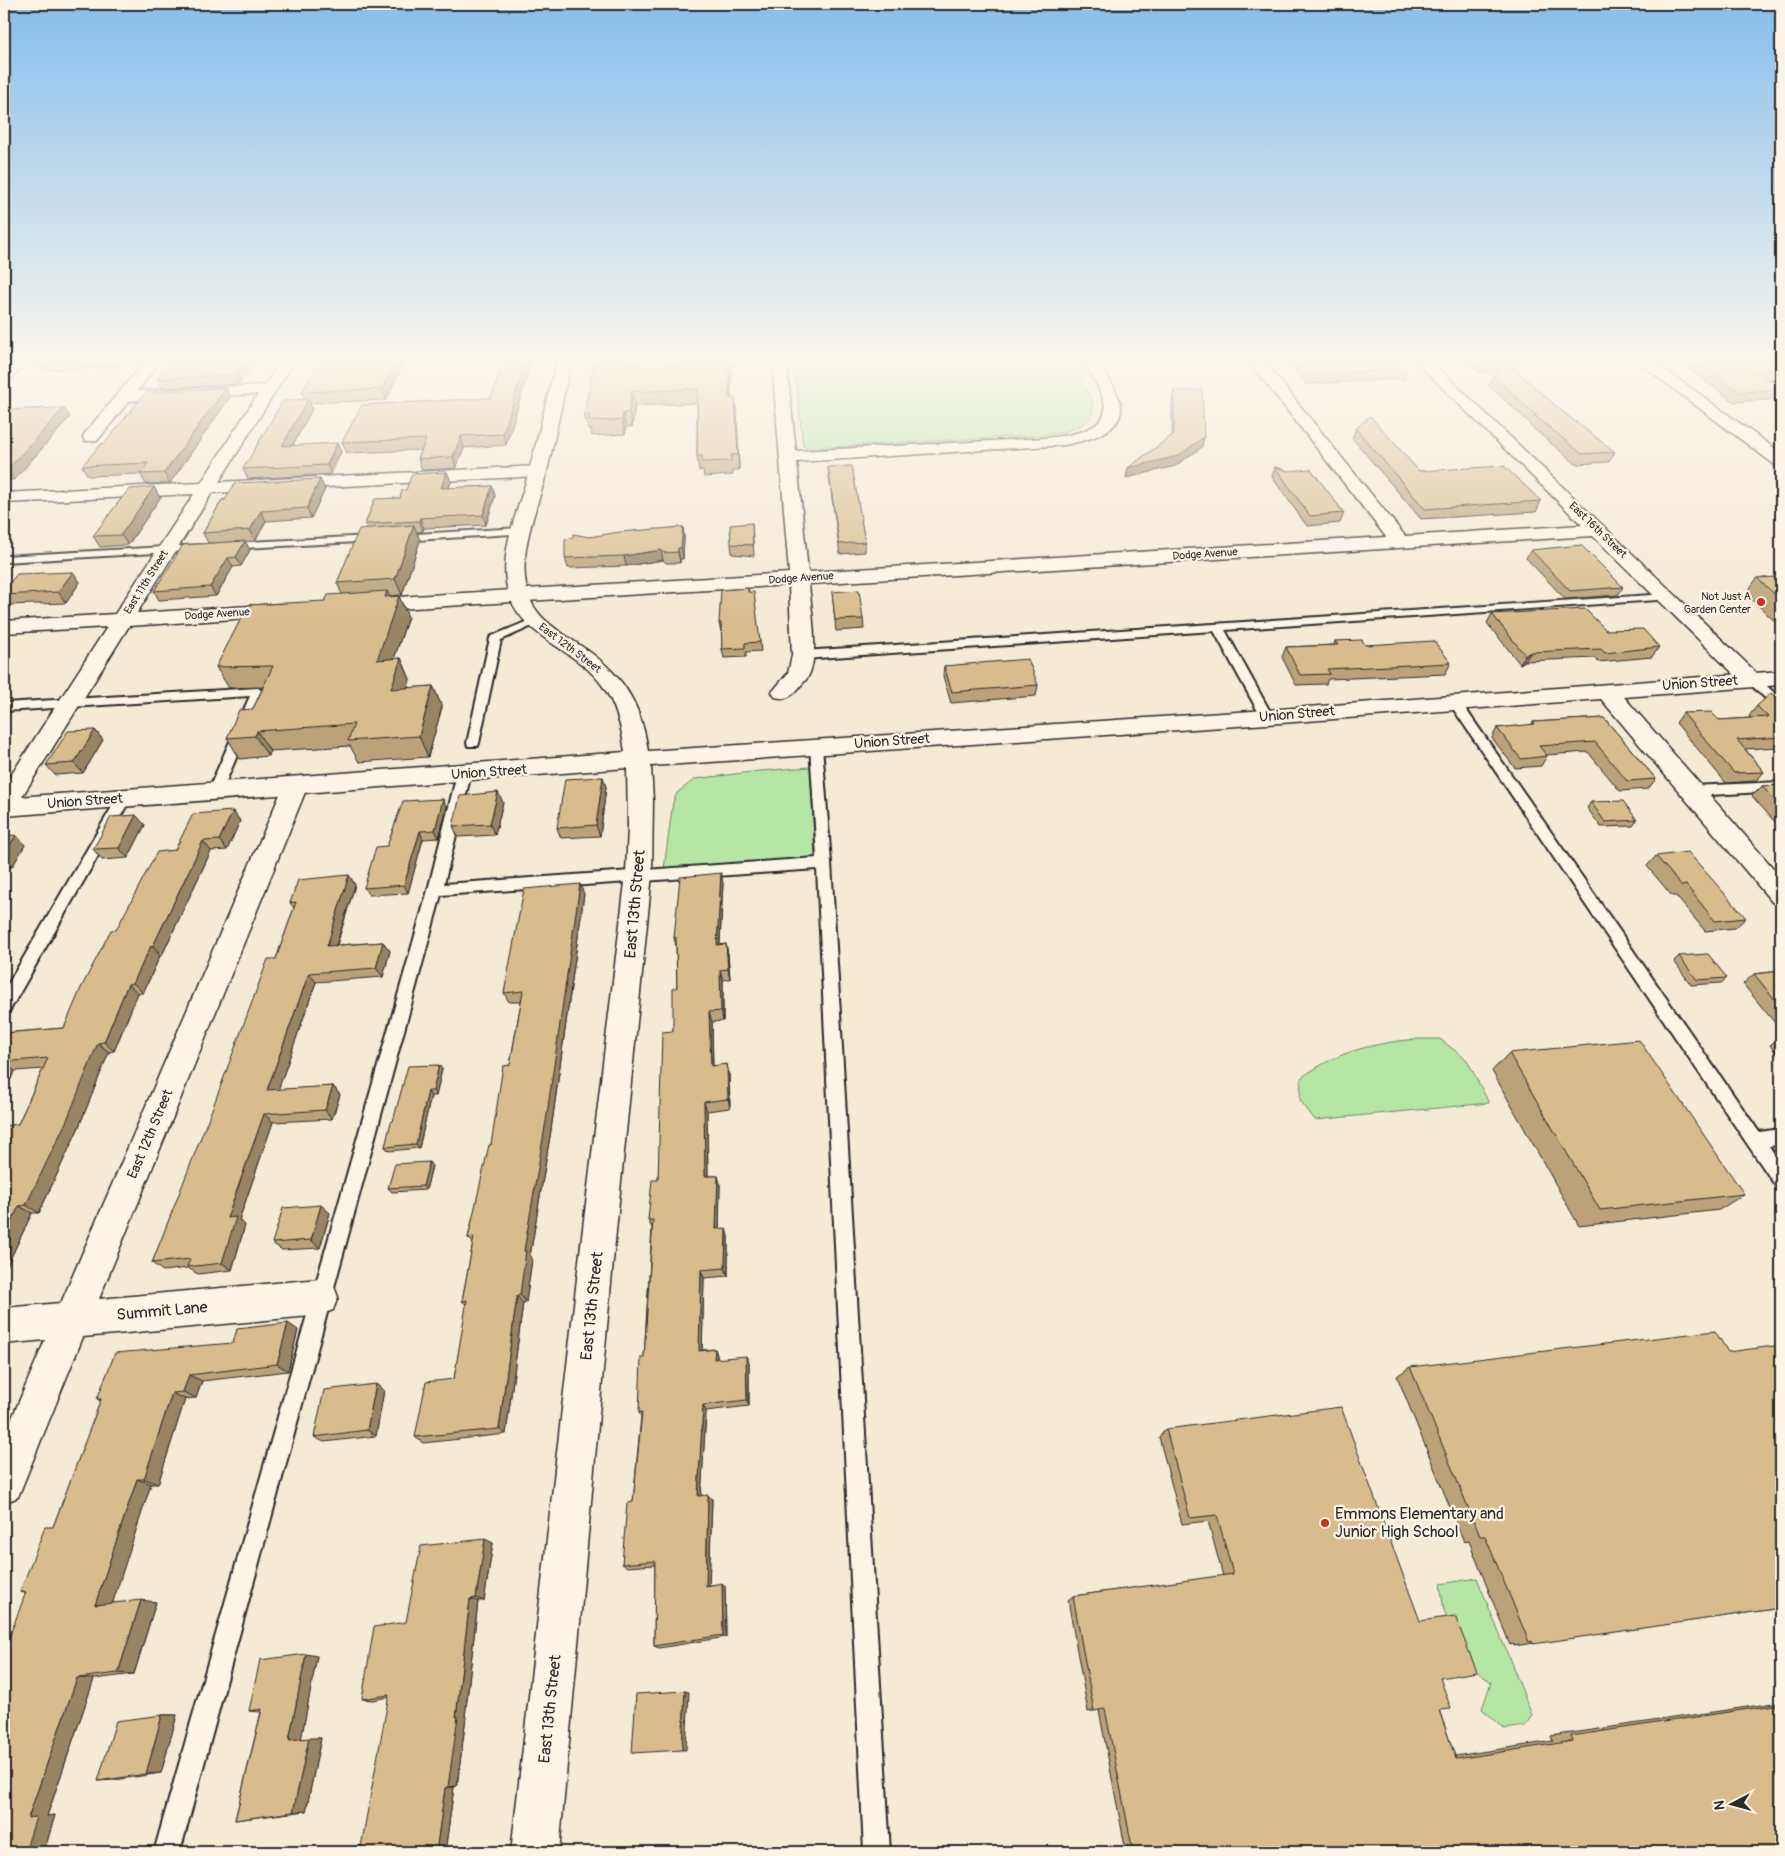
<svg xmlns="http://www.w3.org/2000/svg" width="1785" height="1856" viewBox="0 0 1785 1856" font-family="Pangolin,sans-serif">
<rect width="100%" height="100%" fill="#f5ead4"/>
<filter id="ink" filterUnits="userSpaceOnUse"><feTurbulence type="fractalNoise" baseFrequency=".02" numOctaves="2"/><feDisplacementMap in="SourceGraphic" scale="10" xChannelSelector="R" yChannelSelector="G"/><feConvolveMatrix kernelMatrix="1 2 1 2 8 2 1 2 1" color-interpolation-filters="sRGB"/></filter>
<g filter="url(#ink)">
<path fill="#b5e6a5" stroke="#708868" d="M794 360H1071L1091 399C1101 426 1064 433 1045 435L808 448 803 446Z
M810 767 815 858 664 869 673 802 677 793 695 779 760 771Z
M1418 1039H1440L1467 1060 1489 1103 1315 1120 1300 1100 1301 1078C1338 1051 1373 1043 1418 1039Z
M1477 1578 1532 1715 1525 1726 1505 1729 1482 1709 1491 1682 1465 1663 1444 1610 1440 1584Z"/>
<g fill="none" stroke-linecap="round" stroke-linejoin="round">
<defs>
<path id="lane" d="M522 528 527 531 526 533 399 541 394 538 399 535Z
M373 536 377 537 378 539 377 541 226 549 221 546 226 543Z
M201 545 205 546 206 548 205 550 4 562V556Z
M1667 594 1672 597 1671 599 1225 630 1273 717 1267 721 1261 717 1214 631 803 659 797 655 803 651Z
M535 618 539 619 541 621 539 623 501 640 479 743 478 746H468L467 743 490 638 492 636Z
M1753 676 1757 677 1781 699V710L1777 709 1749 683 1747 680 1749 677Z
M258 688 264 692 222 791 220 794H210L208 791 250 696 4 711V703Z
M1454 697 1458 698 1759 1132 1781 1129V1145L1769 1146 1781 1164V1187L1775 1185 1450 704 1448 701 1450 698Z
M816 742 822 746 831 863 890 1852H864L817 869 441 895 180 1852H154L428 890 457 774 459 771H469L471 774 444 884 817 858 810 746Z
M1781 782V791L1692 796 1687 794 1685 791 1687 788 1692 786Z
M124 793 129 795 131 798 10 1010 4 1011V991L119 795Z"/>
<path id="street" d="M13 360H29L9 380 4 382V369Z
M146 360H161L137 391 265 385 281 360H295L219 482 538 466 544 467 547 471 544 475 538 476 212 493 137 613 282 604 289 606 292 610 289 614 282 616 129 626 13 811 4 814V786L107 627 4 633V621L115 614 194 494 4 503V493L201 483 258 394 129 401 97 441H85L83 437 85 433Z
M772 360H786L796 451 1046 438C1065 436 1112 431 1104 402 1100 387 1090 374 1083 360H1097C1105 374 1116 387 1120 402 1128 432 1085 441 1065 445L797 462 808 572 1386 537 1248 360H1263L1405 536 1582 525 1414 360H1430L1764 680 1761 685 1753 687 1745 685 1593 536 809 584C811 609 820 655 808 677 805 681 801 685 798 689 791 697 786 700 775 697L772 692 788 673 792 655 789 585 365 611 358 609 355 605 358 601 365 599 789 573Z
M1635 360H1652L1781 453V466L1775 465Z
M296 777 305 779 308 785 99 1299 320 1279 333 1284 338 1297 333 1310 320 1315 83 1337 18 1497 4 1503V1437L45 1340 4 1344V1308L61 1303 284 785 287 779Z"/>
<path id="secondary" d="M557 360H571C563 397 556 434 547 471 537 510 513 561 531 601 540 621 561 632 578 644 620 671 641 701 648 751L1267 710 1781 671V685L1624 697 1781 877V905L1772 902 1601 699 1267 724 651 766 653 800 652 874 613 1261 559 1852H511L579 1261 626 874 628 826 627 768 4 816V798L625 752C622 729 616 704 602 685 573 645 514 637 506 582 501 545 520 506 529 471 539 434 547 397 557 360Z"/>
</defs>
<use href="#lane" stroke="#2b2b2b" stroke-width="4"/>
<use href="#street" stroke="#2b2b2b" stroke-width="3"/>
<use href="#secondary" stroke="#2b2b2b" stroke-width="3"/>
<use href="#lane" fill="#fcf5e5" fill-rule="evenodd"/>
<use href="#street" fill="#fcf5e5" fill-rule="evenodd"/>
<use href="#secondary" fill="#fcf5e5" fill-rule="evenodd"/>
</g>
<path fill="#bba27a" stroke="#2b2b2b" d="M36 360H121L116 367 41 370 35 361Z
M255 360 239 384 162 388 157 379Z
M321 360H405L386 400 310 403 312 409 293 445 341 452 331 474 248 479 243 469 305 400 302 392Z
M503 360H532L506 445 464 448 456 468 422 470 418 459 421 450 347 453 342 442 491 398 504 362Z
M599 360H631L632 363H636L637 367 699 364V360H736V365H731V398L737 412 739 470H733V475L704 477 703 470 699 471 697 456V403L635 406 632 427H626L625 434 592 436 591 429H588L584 415Z
M1287 360H1397L1407 370 1404 379 1306 384Z
M1466 360H1517L1518 361 1514 370 1564 413 1615 452 1609 462 1576 464 1529 425 1530 423 1489 386 1493 376 1498 371 1479 372Z
M1693 360 1781 369V373L1777 379H1769L1781 388V396L1779 399 1734 402 1688 369Z
M226 388 230 397 170 483 146 484 140 474 88 476 82 466Z
M1174 391 1202 447 1175 466 1126 478 1128 468 1172 436V400Z
M64 408 70 417 14 480H4V410Z
M1356 429 1419 471 1541 501 1536 512 1421 519 1352 438Z
M828 467 865 542V552L840 554 829 477Z
M1275 467 1288 471 1344 513 1340 523 1307 526 1272 477Z
M447 472 451 482 449 488 492 486 495 496 486 525 424 528 423 531 417 532 420 541 402 595 389 596 390 597 399 596 408 617 394 659 401 658 410 679 408 688 433 686 442 707 428 757 359 762 350 746 270 751 268 756 240 759 227 738 253 709 263 687 229 688 216 667 325 601 342 594 337 583 366 528 365 524 400 498 406 490Z
M154 487 160 498 128 545 100 547 93 536Z
M325 489 311 518 266 521 255 541 208 543 203 533 222 500Z
M752 523 754 556 732 554 731 544Z
M683 527 684 538 683 559H680V563H666L663 560 626 566 568 568 565 558 589 537Z
M245 541 250 550 241 566 233 567 216 596 159 600 154 591Z
M1531 550 1623 587 1618 595 1565 599 1526 558Z
M73 572 80 582 66 603 7 605 4 601V590Z
M1781 577V627L1746 594 1757 578Z
M748 588 760 642 761 651 746 652V657L724 658 722 649V632H721L719 623Z
M832 592 863 619 864 629 836 631Z
M1492 614 1606 630 1659 647 1652 657 1598 662 1595 658 1525 661 1520 664 1487 623Z
M1335 641 1365 645 1451 663 1445 674 1328 679 1326 684 1296 685 1282 657 1286 647 1334 645Z
M944 666 1038 685 1036 696 951 703 943 676Z
M1781 703V749L1779 747 1745 749 1764 772 1756 781 1726 783 1676 723 1683 713 1719 720 1751 718 1749 716 1757 706Z
M1604 718 1656 779 1648 789 1620 791 1588 752 1546 755 1547 756 1541 766 1515 768 1492 738 1497 728 1531 725 1533 722Z
M95 730 103 740 83 773 55 775 46 765Z
M603 777 606 787 600 836 561 838 557 828Z
M1781 785V820L1774 821 1752 796 1762 786Z
M503 802 495 835 458 837 453 826Z
M1591 802 1637 820 1633 826 1601 827 1587 808Z
M447 807 439 838 423 839 408 893 369 895 364 888 387 846Z
M233 811 240 821 227 850 211 851 162 955 160 956 143 993H138L114 1051 109 1052 78 1129 39 1213H32L6 1268H4V1126L18 1124 43 1069 15 1071 4 1092V1033L64 1028 116 930 175 850Z
M145 825 128 858 102 860 93 849Z
M4 836 25 845 12 867H4Z
M1656 856 1746 918 1735 928 1705 931 1676 896H1672L1647 866Z
M349 875 355 885 337 945 383 942 390 951 383 977 316 982 278 1090 333 1086 340 1095 332 1119 273 1122 239 1220 245 1225 232 1270 198 1274 188 1268 163 1271 152 1263 276 959 294 908 290 903Z
M723 883 720 945 726 944 728 954 730 979 723 980V1021L712 1022 713 1066 729 1074 730 1108 707 1111 708 1176H718L720 1184 719 1229 728 1236V1276L704 1278 702 1350 715 1349 717 1355V1359L749 1362V1406L706 1411 701 1496 712 1499 709 1585 725 1586 726 1637 659 1648 654 1646 655 1565 627 1567 622 1564 633 1502 641 1416 639 1413 644 1357 652 1228 648 1220 658 1180 673 1031 677 988 676 946 674 938Z
M584 894 551 1130 530 1256 532 1259 526 1302 523 1303 506 1434 423 1443 415 1437 454 1379 467 1305 462 1301 473 1243 468 1238 491 1145 510 1065 521 1002H509L504 993Z
M1679 956 1727 978 1721 983 1691 985 1674 961Z
M1781 971V1036L1776 1031 1779 1028 1743 984 1754 974Z
M1781 1037V1060L1770 1045Z
M1509 1053 1744 1194 1719 1210 1579 1226 1492 1071Z
M442 1069 436 1096H431L419 1148 389 1151 385 1147 393 1121Z
M432 1166 426 1190 392 1192 388 1188Z
M330 1213 320 1248 282 1250 272 1243Z
M298 1330 288 1371 202 1381 196 1398 185 1399 158 1484H151L112 1603 156 1602 134 1674 94 1679 47 1816 55 1815 44 1852 25 1593 20 1592 53 1527 101 1401 97 1399 233 1343Z
M1410 1367 1781 1608 1514 1646V1644L1510 1645 1469 1541 1464 1542 1397 1376Z
M384 1390 376 1436 324 1442 314 1437Z
M1166 1429 1440 1678 1439 1710 1455 1756 1553 1741 1551 1736 1781 1702V1852H1126L1099 1710 1088 1712 1068 1600 1073 1596 1223 1576 1208 1521 1182 1524 1159 1437Z
M493 1543 484 1601H478L465 1717H466L457 1786 454 1787 445 1852 389 1697 373 1700 362 1699 406 1622Z
M317 1656 301 1739 321 1738 306 1811 235 1820 261 1712 249 1711Z
M162 1715H177L161 1773 115 1780 98 1781Z"/>
<path fill="#988463" stroke="#2b2b2b" d="M112 360H121L116 367Z
M245 360H255L239 384 235 375Z
M396 360H405L386 400 382 389Z
M526 360H532L506 445 503 434Z
M729 360H731V413L729 398Z
M226 388 230 397 170 483 164 473Z
M632 392 635 406 632 427 629 412Z
M735 398 737 412 739 470 738 455Z
M308 399 312 409 287 455 282 446Z
M64 408 70 417 14 480 7 470Z
M623 413 626 427 625 434 622 420Z
M461 436 464 448 456 468 453 457Z
M1204 437 1202 447 1175 466 1126 478 1128 468Z
M337 443 341 452 331 474 327 465Z
M447 472 451 482 445 498 441 488Z
M320 479 325 489 311 518 307 508Z
M492 486 495 496 486 525 483 515Z
M154 487 160 498 128 545 121 535Z
M261 511 266 521 255 541 250 530Z
M420 518 424 528 423 531 419 521Z
M414 525 420 541 402 595 395 579Z
M683 527 684 538 683 559 681 548Z
M245 541 250 550 241 566 236 557Z
M678 548 680 559V563L678 552Z
M661 550 663 560 626 566 624 556Z
M228 558 233 567 216 596 210 587Z
M73 572 80 582 66 603 58 592Z
M387 591 395 608 399 596 408 617 387 680 377 660 385 597Z
M1531 652 1525 661 1520 664 1525 655Z
M401 658 410 679 401 709 391 689Z
M433 686 442 707 428 757 419 736Z
M95 730 103 740 83 773 74 763Z
M257 731 270 751 268 756 255 736Z
M603 777 606 787 600 836 596 825Z
M498 792 503 802 495 835 490 824Z
M443 799 447 807 439 838 435 830Z
M233 811 240 821 227 850 219 840Z
M136 815 145 825 128 858 119 848Z
M420 831 423 839 408 893 404 885Z
M16 835 25 845 12 867 4 859V854Z
M203 841 211 851 162 955 153 946Z
M721 873 723 883 719 955 717 945Z
M349 875 355 885 333 955 327 946Z
M580 884 584 894 551 1130 530 1256 532 1259 526 1302 520 1295 524 1251Z
M4 941 6 943 4 948Z
M383 942 390 951 383 977 376 968Z
M726 944 728 954 730 979 728 969Z
M151 946 160 956 143 993 133 983Z
M720 970 723 980V1021L721 1011Z
M309 973 316 982 275 1099 267 1090Z
M128 984 138 993 114 1051 104 1042Z
M709 1012 712 1022 713 1075 711 1066Z
M98 1043 109 1052 78 1129 39 1213 26 1205Z
M4 1063 15 1071 4 1092Z
M727 1064 729 1074 730 1108 728 1099Z
M439 1065 442 1069 436 1096 433 1091Z
M333 1086 340 1095 332 1119 325 1110Z
M428 1091 431 1096 419 1148 416 1144Z
M704 1102 707 1111 708 1185 705 1176Z
M264 1114 273 1122 239 1220 245 1225 232 1270 222 1263 227 1218Z
M429 1162 432 1166 426 1190 423 1186Z
M718 1176 720 1184 719 1237 716 1229Z
M321 1205 330 1213 320 1248 311 1240Z
M19 1206 32 1213 6 1268 4 1266V1237Z
M726 1228 728 1236V1276L725 1268Z
M701 1270 704 1278 702 1357 699 1351Z
M517 1296 523 1303 506 1434 499 1429Z
M288 1323 298 1330 288 1371 277 1364Z
M715 1349 717 1355V1366L714 1359Z
M746 1356 749 1362V1406L747 1400Z
M189 1375 202 1381 196 1398 183 1392Z
M376 1384 384 1390 376 1436 367 1430Z
M172 1393 185 1399 158 1484 144 1479Z
M703 1405 706 1411 701 1500 698 1496Z
M137 1479 151 1484 111 1608 95 1605Z
M708 1495 712 1499 709 1589 706 1586Z
M485 1539 493 1543 484 1601 476 1598Z
M722 1583 725 1586 726 1637 723 1635Z
M470 1599 478 1601 465 1717H466L457 1786 448 1787Z
M141 1600 156 1602 134 1674 118 1673Z
M306 1654 317 1656 301 1740H289Z
M77 1678 94 1679 47 1816 55 1815 44 1852H25L28 1818Z
M685 1691 689 1692 686 1750H682Z
M162 1715H177L161 1773 146 1774Z
M309 1738H321L306 1811 293 1812Z
M454 1787 445 1852H436L445 1788Z"/>
<path fill="#d9bc8e" stroke="#2b2b2b" d="M172 360H245L235 375 157 379Z
M321 360H396L382 389 302 392Z
M505 360H526L503 434 461 436 453 457 418 459 426 439 342 442 362 405 491 398Z
M599 360H630V363H636L635 367 699 364V360H729V398H735L738 455H731V461L702 462V456H697L698 389 632 392 629 412 623 413 622 420 589 421 590 415H584L594 364H598Z
M1297 360H1397L1407 370 1309 374Z
M1480 360H1517L1518 361 1483 363Z
M1693 360H1767L1781 369V370L1756 371 1781 388V390L1740 392Z
M1506 362 1564 413 1615 452 1582 454 1534 415H1536L1493 376Z
M226 388 164 473 140 474 148 463 82 466 101 444 105 443 146 392Z
M1202 390 1204 437 1178 456 1128 468 1174 434V391Z
M308 399 282 446 337 443 327 465 243 469 283 401Z
M64 408 7 470H4V410Z
M1370 416 1419 471 1504 466 1541 501 1425 509 1356 429Z
M852 466 865 542 839 544 828 467Z
M1275 467 1288 471 1311 469 1344 513 1310 516Z
M447 472 441 488 492 486 483 515 420 518 419 521 365 524 375 499 400 498 402 490H406L412 474Z
M320 479 307 508 261 511 250 530 203 533 222 500H225L235 483Z
M154 487 121 535 93 536 117 504 129 489Z
M752 523 753 545 731 544 730 525Z
M414 525 395 579 337 583 359 529Z
M683 527 681 548H678V552L664 553 661 550 624 556 565 558V539L573 538V534L589 537 620 532Z
M245 541 236 557 228 558 210 587 154 591 183 545Z
M1581 545 1623 587 1570 591 1531 550Z
M73 572 58 592 4 595V590L17 574Z
M1781 577V600L1757 578Z
M748 588V592H754L760 642 745 643V648L722 649 721 623H719L721 590Z
M859 590 863 619 835 620 832 592Z
M387 591 385 597 399 596 377 660 401 658 391 689 433 686 419 736 348 741 354 724 257 731 255 736 227 738 239 710 253 709 273 666 216 667 248 605 325 601 328 595Z
M1585 609 1606 630 1643 629 1659 647 1605 653 1601 649 1531 652 1525 655 1492 614Z
M1362 640 1365 645 1434 641 1451 663 1327 669 1330 674 1300 675 1286 647 1338 645 1335 641Z
M1028 659 1038 685 952 692 944 666Z
M1771 693 1781 703V737L1737 740 1764 772 1734 773 1683 713 1711 712 1719 720 1768 717 1757 706Z
M1604 718 1656 779 1627 781 1595 742 1539 746 1547 756 1521 759 1497 728 1535 724 1533 722Z
M95 730 74 763 46 765 68 731Z
M603 777 596 825 557 828 565 779Z
M1781 785V807L1762 786Z
M498 792 490 824 453 826 460 796Z
M443 799 435 830 420 831 404 885 364 888 376 847 387 846 403 801Z
M1623 801 1637 820 1605 822 1591 802Z
M233 811 219 840 203 841 153 946H151L133 983 128 984 104 1042 98 1043 67 1120 26 1205 19 1206 4 1237V1126L18 1124 48 1058 4 1062V1033L64 1028 81 988 111 930H116L157 852 175 850 193 814Z
M136 815 119 848 93 849 111 817Z
M16 835 4 854V836Z
M1688 852 1746 918 1715 921 1686 885 1682 886 1656 856Z
M721 873 717 945 726 944 728 969 720 970 721 1011 709 1012 711 1066 727 1064 728 1099 704 1102 705 1176H718L716 1229 726 1228 725 1268 701 1270 699 1351 715 1349 714 1359 746 1356 747 1400 703 1405 698 1496 708 1495 706 1586 722 1583 723 1635 654 1646 655 1561 622 1564 627 1503 633 1502 642 1412 639 1413 641 1357H644L653 1220H648L652 1180H658L662 1032 673 1031V988H677L676 937 674 938 680 877Z
M349 875 327 946 383 942 376 968 309 973 267 1090 333 1086 325 1110 264 1114 227 1218 236 1217 222 1263 187 1267 190 1259 152 1263 214 1104 268 959H276L296 902 290 903 298 880Z
M580 884 546 1121 524 1251H526L520 1295 517 1296 499 1429 415 1437 426 1382 454 1379 467 1300 462 1301 474 1237 468 1238 489 1145H491L503 1066 510 1065 523 991 504 993 524 889Z
M1708 954 1727 978 1697 980 1679 956Z
M1781 971V1007L1754 974Z
M1639 1040 1744 1194 1600 1210 1509 1053Z
M439 1065 433 1091H428L416 1144 385 1147 391 1122 393 1121 408 1066Z
M429 1162 423 1186 388 1188 395 1164Z
M321 1205 311 1240 272 1243 283 1208Z
M288 1323 277 1364 189 1375 183 1392 172 1393 144 1479H137L95 1605 141 1600 118 1673 77 1678 28 1818 36 1817 25 1852H4V1651L26 1592H20L45 1527H53L101 1399H97L115 1353 233 1343 237 1329Z
M1715 1331 1728 1352 1774 1346 1781 1358V1608L1533 1644 1532 1641 1529 1642 1485 1536H1480L1410 1367Z
M376 1384 367 1430 314 1437 324 1390Z
M1341 1407 1420 1621 1455 1616 1477 1672 1440 1678 1451 1709 1439 1710 1456 1759 1573 1741 1571 1736 1781 1704V1852H1133L1105 1709 1094 1711 1073 1596 1233 1574 1217 1515 1190 1518 1166 1429Z
M485 1539 476 1598 470 1599 456 1717 458 1716 448 1787 445 1788 436 1852H360L389 1695 362 1699 374 1627 406 1622 421 1546Z
M306 1654 289 1740 309 1738 293 1812 235 1820 262 1709 249 1711 260 1660Z
M685 1691 682 1750 632 1753 636 1694Z
M162 1715 146 1774 98 1781 116 1721Z"/>
</g>
<linearGradient id="sky" x2="0" y2="1"><stop stop-color="#87beed"/><stop offset="0.58" stop-color="#faf6ec"/><stop offset="1" stop-color="#faf6ec" stop-opacity="0"/></linearGradient>
<rect width="1785" height="620" fill="url(#sky)"/>
<g fill="#c8321e" stroke="#fcf5e5" stroke-width="2">
<circle cx="1761" cy="602" r="5"/>
<circle cx="1325" cy="1523" r="5"/>
</g>
<g text-anchor="middle" dominant-baseline="central" stroke-width="4.5" stroke-linejoin="round" paint-order="stroke">
<g font-size="11" fill="#2b2b2b" stroke="#fcf5e5">
<text transform="translate(1598 530) rotate(44)">East 16th Street</text>
<text transform="translate(1205 554) rotate(-4)">Dodge Avenue</text>
<text transform="translate(801 578) rotate(-4)">Dodge Avenue</text>
<text transform="translate(146 582) rotate(-58)">East 11th Street</text>
<text transform="translate(217 614) rotate(-4)">Dodge Avenue</text>
<text transform="translate(570 648) rotate(37)">East 12th Street</text>
</g>
<g font-size="11" fill="#2b2b2b" stroke="#fcf5e5" text-anchor="end">
<text x="1751" y="596">Not Just A<tspan x="1751" dy="13">Garden Center</tspan></text>
</g>
<g font-size="14" fill="#2b2b2b" stroke="#fcf5e5">
<text transform="translate(1700 683) rotate(-4)">Union Street</text>
<text transform="translate(1297 714) rotate(-5)">Union Street</text>
<text transform="translate(892 741) rotate(-4)">Union Street</text>
<text transform="translate(489 772) rotate(-4)">Union Street</text>
<text transform="translate(85 801) rotate(-4)">Union Street</text>
<text transform="translate(150 1134) rotate(-67)">East 12th Street</text>
</g>
<g font-size="16" fill="#2b2b2b" stroke="#fcf5e5">
<text transform="translate(635 904) rotate(-85)">East 13th Street</text>
<text transform="translate(592 1306) rotate(-84)">East 13th Street</text>
<text transform="translate(162 1311) rotate(-5)">Summit Lane</text>
<text transform="translate(550 1709) rotate(-84)">East 13th Street</text>
</g>
<g font-size="16" fill="#2b2b2b" stroke="#fcf5e5" text-anchor="start">
<text x="1335" y="1514">Emmons Elementary and<tspan x="1335" dy="18">Junior High School</tspan></text>
</g>
</g>
<rect width="1785" height="1856" fill="none" stroke="#fcf5e5" stroke-width="20"/>
<rect x="10" y="10" width="1765" height="1836" fill="none" stroke="#2b2b2b" stroke-width="2" filter="url(#ink)"/>
<g transform="translate(1732 1804) rotate(264)" stroke="#fcf5e5" stroke-width="4" paint-order="stroke">
<path d="M0-4L9 19L0 12L-9 19Z" fill="#2b2b2b"/>
<text y="-8" font-size="14" font-weight="bold" text-anchor="middle" fill="#2b2b2b">N</text>
</g>
</svg>
